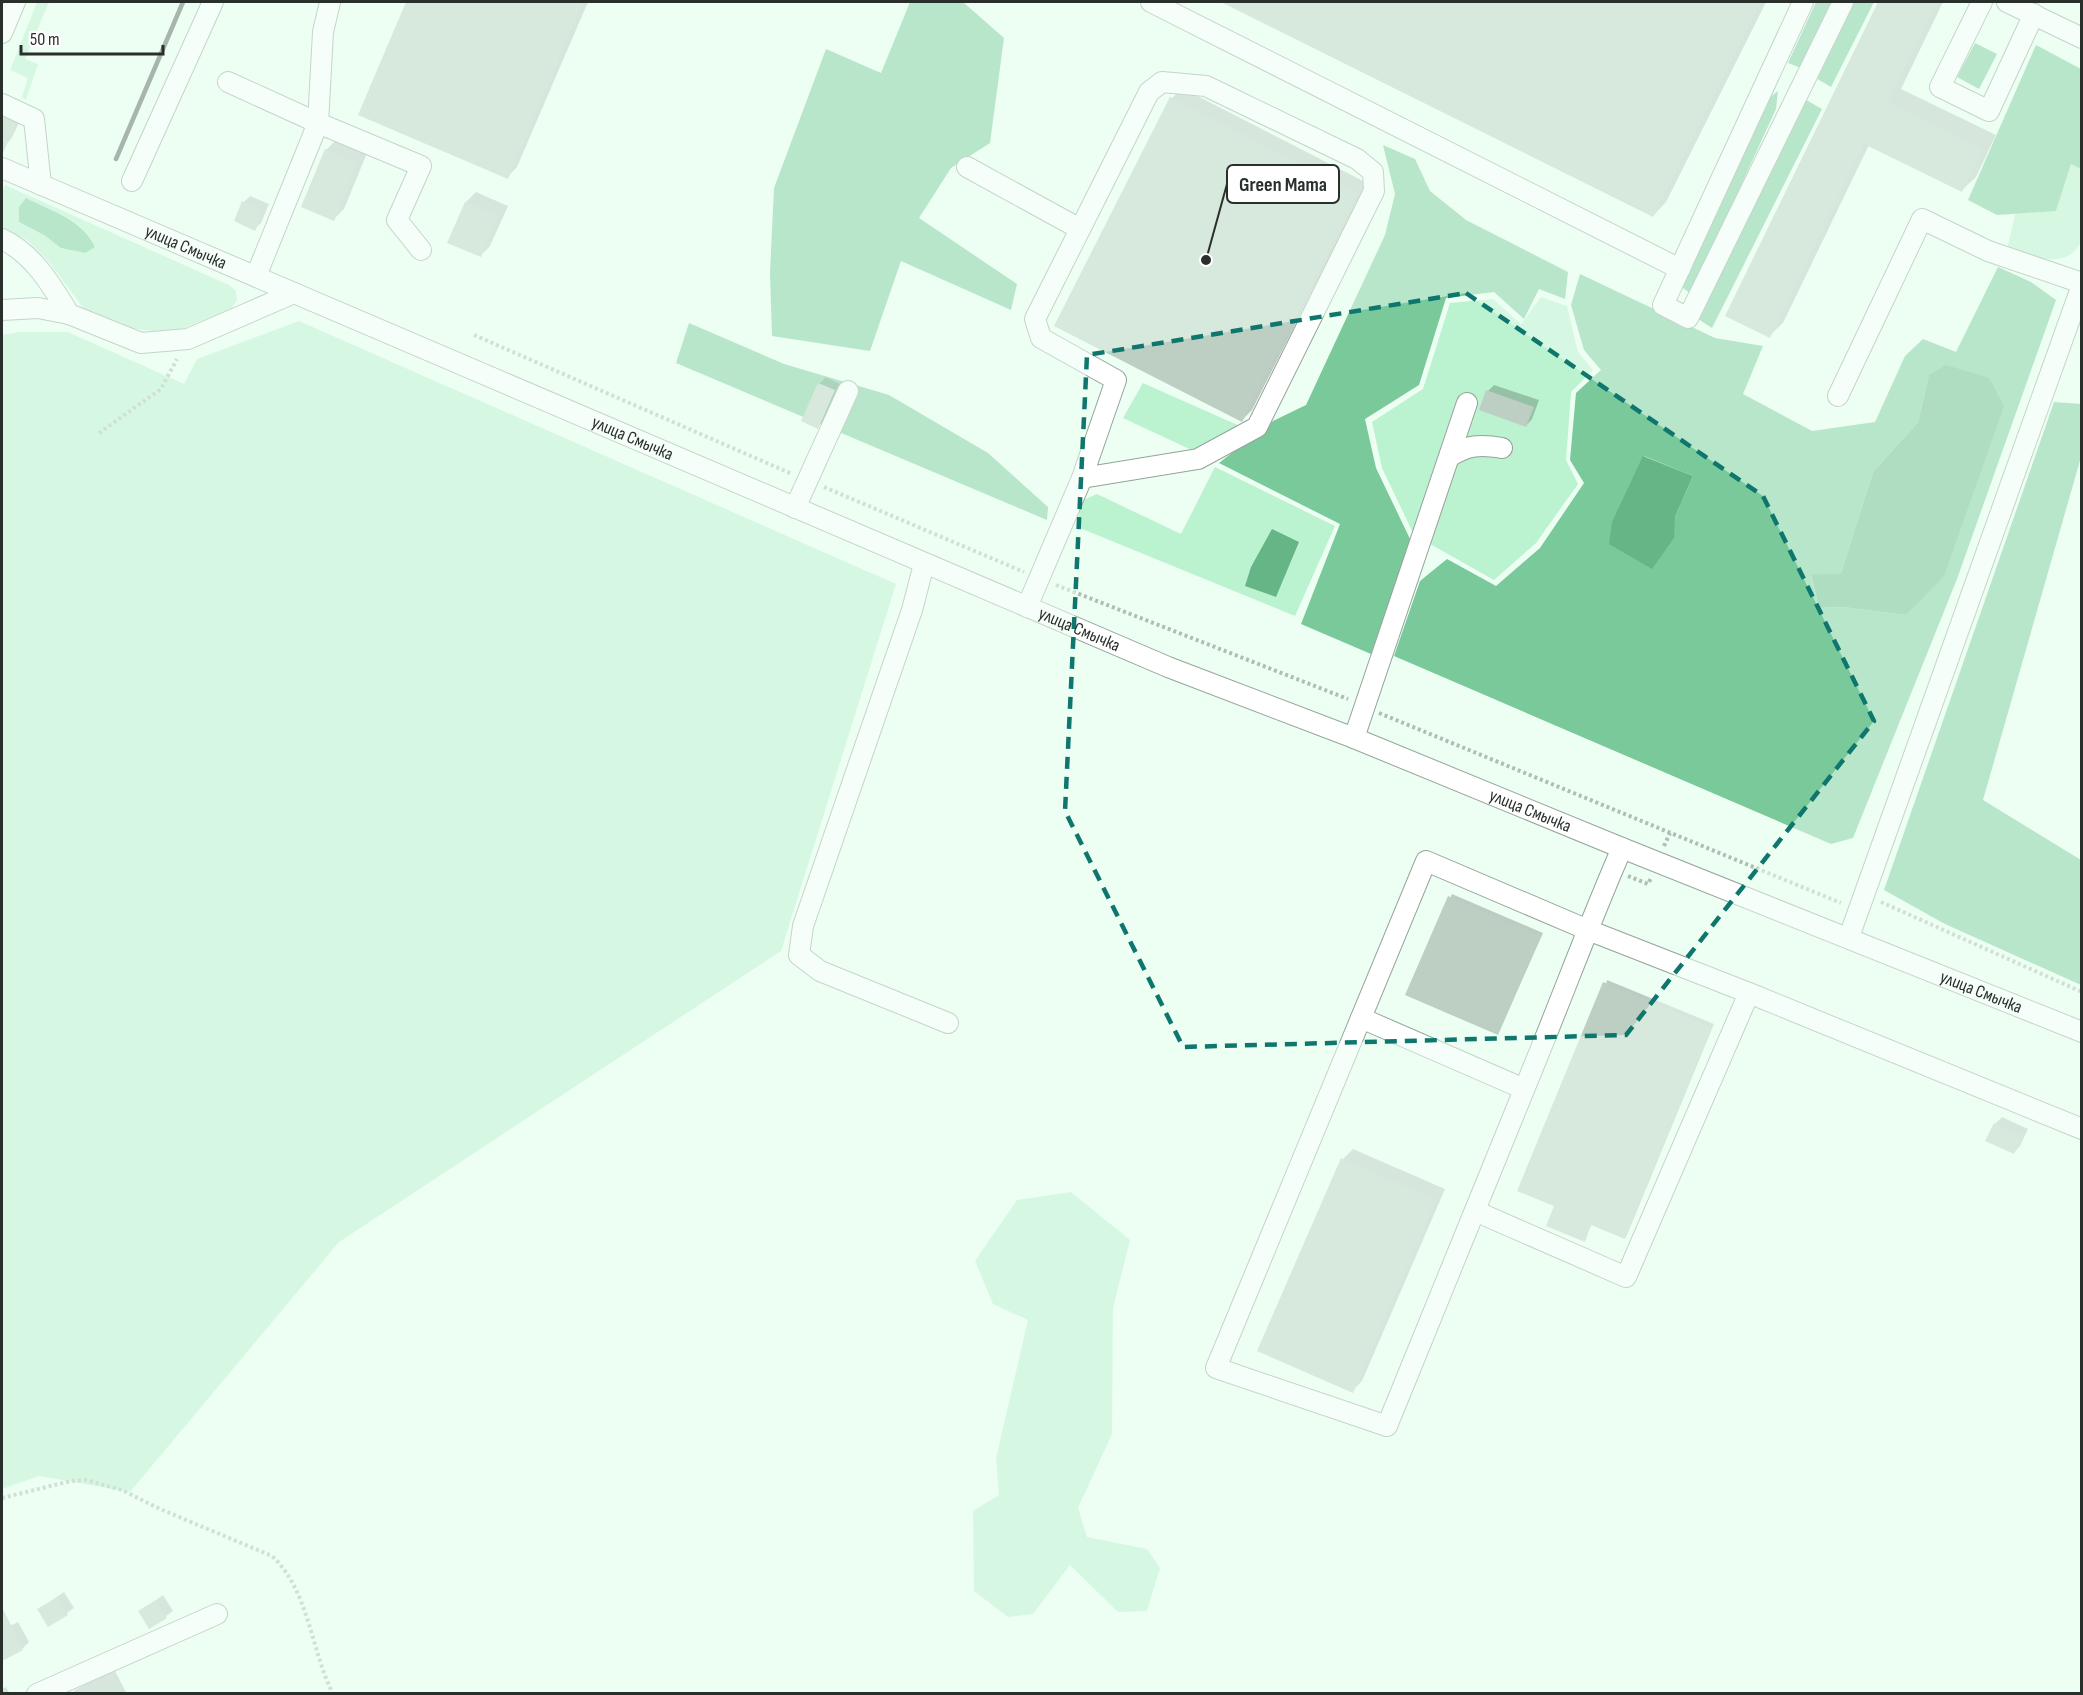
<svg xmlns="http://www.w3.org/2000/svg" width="2083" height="1695" viewBox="0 0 2083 1695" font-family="'Sofia Sans Condensed',sans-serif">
<rect width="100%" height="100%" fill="#edfef3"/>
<path fill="#bbf2d0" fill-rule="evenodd" d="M37 2H49L25 59 38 64 26 100 22 97 28 78 10 70Z
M2071 164 2081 169 2082 240C2069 271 2032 257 2007 250L2015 214 2056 211Z
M5 185 229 285 236 291 237 300 231 309 172 333 127 328 87 313 49 262 27 240 2 230V193ZM26 198C51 210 85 220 95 247L85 253 61 248 44 235 19 222Z
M1541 297 1567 306 1578 352 1593 370 1571 392 1566 460 1578 484 1536 543 1494 580 1414 535 1382 468 1372 422 1423 389 1450 303 1493 299 1521 324Z
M299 321 896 584 781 951 339 1242 130 1492 39 1476 2 1489V335L20 332H68L184 384 197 359Z
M1143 383 1242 427 1196 452 1123 418Z
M1215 467 1335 526 1295 616 1075 526 1081 501 1097 494 1181 534Z
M1071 1192 1130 1240 1113 1308 1112 1434 1078 1508 1087 1537 1147 1549 1160 1568 1147 1611 1118 1612 1070 1565 1033 1614 1008 1617 974 1591 973 1511 999 1495 996 1458 1028 1320 993 1304 975 1261 1017 1200Z"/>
<path fill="#79c99b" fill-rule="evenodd" d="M910 2H963L1004 38 990 143 951 168 919 218 1017 284 1011 310 901 261 870 351 772 336 770 273 774 188 826 49 881 73Z
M1816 2H1835L1801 68 1788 63Z
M1854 2H1874L1831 87 1814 77Z
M1975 43 1997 54 1979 89 1957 77Z
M2036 45 2081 69V169L2071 164 2056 211 1997 215 1968 200Z
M1778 91 1776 109 1691 294 1679 285 1761 104Z
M1801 97 1822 109 1712 328 1698 319Z
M1383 145 1415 159 1430 191 1466 220 1568 272 1565 299 1539 289 1524 319 1494 292 1446 298 1419 385 1365 419 1376 468 1411 541 1371 654 1301 624 1340 524 1219 463 1273 421 1306 405 1385 235 1395 194Z
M26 198C52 211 83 220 95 247L85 253 61 248 44 235 19 222V207Z
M1998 267 2031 282 2056 300 1957 579 1853 838 1831 844 1394 656 1420 581 1447 559 1496 586 1540 548 1584 483 1570 460 1576 393 1601 370 1584 350 1571 305 1580 274 1715 338 1763 346 1743 394 1812 431 1875 422 1905 356 1923 339 1956 352ZM1929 375 1906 615 1843 607 1819 608 1811 576 1841 573 1873 472 1918 422ZM1644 456 1693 476 1675 517Z
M689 323 784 364 889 395 988 453 1048 507 1047 520 676 363Z
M2054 402 2081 404V457L1983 800 2081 860V985L1945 924 1884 890Z"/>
<path fill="#65b587" d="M1946 365 1989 378 2004 406 1944 576 1906 615 1843 607 1819 608 1811 575 1841 573 1873 472 1918 422 1929 375Z
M1643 456 1693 476 1675 517 1674 538 1652 569 1609 544 1612 522Z
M1272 529 1299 542 1276 597 1245 586 1251 567Z"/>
<path fill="#0003" d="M408 2H588L517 167 507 177 360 114Z
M1224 2H1766L1666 202 1653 216Z
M1879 2H1943L1901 89 1996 135 1976 177 1962 190 1869 145 1783 323 1769 336 1727 315Z
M1182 88 1367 183 1252 410 1242 420 1172 98Z
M2 107 22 117 11 139 5 145 2 144Z
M336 140 367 153 344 209 334 219 326 150Z
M476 192 508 206 490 246 480 256 466 202Z
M250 196 269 204 261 223 254 229 244 202Z
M826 377 840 384 824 421 817 427 819 384Z
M1494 385 1539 400 1532 419 1526 426 1488 391Z
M1452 894 1543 933 1498 1034 1407 994Z
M1607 980 1714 1024 1627 1235 1624 1237 1592 1224 1584 1240 1556 1206Z
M2002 1117 2028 1129 2020 1146 2014 1153 1995 1124Z
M1353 1149 1445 1189 1362 1381 1352 1391 1343 1159Z
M64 1592 74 1608 49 1625 39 1609Z
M163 1595 173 1611 150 1627 140 1611Z
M18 1622 29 1642 22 1649 2 1659V1630Z
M114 1669 127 1694H72L75 1690Z
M6 1687 10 1694H2V1689Z"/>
<path fill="#bdcec3" d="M406 2H583L508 179 358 115Z
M1221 2H1761L1653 217Z
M1878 2H1938L1888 103 1983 149 1962 192 1864 144 1770 338 1725 316Z
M1170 97 1358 193 1242 422 1054 326Z
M2 117 16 124 2 155Z
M325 149 358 163 334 221 301 207Z
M242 201 264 211 255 231 234 221Z
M465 202 499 216 481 257 447 243Z
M818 383 835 390 818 429 801 421Z
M1486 390 1534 407 1526 427 1479 410Z
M1448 896 1541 936 1498 1035 1405 995Z
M1603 982 1712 1027 1625 1239 1591 1225 1585 1242 1546 1226 1554 1206 1517 1191Z
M1994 1123 2023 1136 2014 1154 1985 1141Z
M1341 1158 1436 1200 1353 1393 1257 1351Z
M58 1597 68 1615 48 1627 37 1609Z
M156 1600 167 1618 149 1629 138 1611Z
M2 1607 23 1650 2 1661Z"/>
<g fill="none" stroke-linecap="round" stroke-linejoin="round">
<defs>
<g id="minor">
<path d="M1151 2 1680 269"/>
<path d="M1803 2 1663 305 1688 318 1843 2"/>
<path d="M1982 2 1940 87 1989 111 2034 14"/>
<path d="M2007 2 2082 38"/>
<path d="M2 33 15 2"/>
<path d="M228 82 318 123 323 32 330 2"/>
<path d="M2 104 34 119 41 185"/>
<path d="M967 167 1080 229"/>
<path id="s1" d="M2 168 1168 667 1354 738 1622 848 2082 1032"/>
<path d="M132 181 213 2"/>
<path d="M2 239C33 254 51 284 69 314"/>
<path d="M256 276 318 123 421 166 397 220 421 250"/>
<path d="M2 310 38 308 69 314 141 343 188 339 294 293"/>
<path d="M1838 396 1922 219 1988 251 2082 283"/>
<path d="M1449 457C1467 445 1480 444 1502 448"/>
<path d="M795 508 848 391"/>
<path d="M924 564 912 610 803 926 799 955 820 971 948 1023"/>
<path d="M1027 607 1082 478 1198 459 1257 427 1374 191 1373 172 1357 159 1206 86 1162 82 1149 92 1035 319 1041 338 1116 380 1082 478"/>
<path d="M1354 738 1467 403"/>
<path d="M1849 937 2082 285"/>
<path d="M1749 993 2082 1129"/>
<path d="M1361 1018 1524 1089"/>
<path d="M1475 1211 1626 1277 1749 993 1588 930 1426 861 1216 1368 1387 1426C1436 1305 1486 1184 1535 1063 1564 992 1591 919 1622 848"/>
<path d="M37 1694 217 1614"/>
</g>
</defs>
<use href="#minor" stroke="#94a49a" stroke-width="22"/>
<path stroke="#afbdb4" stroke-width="4" stroke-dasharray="3 3" stroke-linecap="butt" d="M474 335 792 474
M99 433 161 389 177 359
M824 487 1024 572
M1056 585 1348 699
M1379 713 1841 903
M1664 846 1670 833
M1628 876 1648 884 1651 878
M1881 902 2082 992
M2 1498 71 1481 86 1480 122 1490 160 1509 272 1556C309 1590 311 1651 333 1694"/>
<use href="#minor" stroke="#fff" stroke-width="20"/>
<path stroke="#545d57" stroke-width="4.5" d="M116 159 183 2"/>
</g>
<path d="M0 0H2083V1695H0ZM1466 293 1763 496 1874 721 1626 1035 1183 1047 1065 811 1087 355Z" fill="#edfef3" fill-opacity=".55" fill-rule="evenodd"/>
<path fill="none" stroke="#0f766e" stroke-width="4.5" stroke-dasharray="12 8" stroke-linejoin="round" d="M1466 293 1763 496 1874 721 1626 1035 1183 1047 1065 811 1087 355Z"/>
<g text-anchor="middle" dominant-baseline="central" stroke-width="4.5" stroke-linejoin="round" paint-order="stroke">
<g font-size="18" fill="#292f2b" stroke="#fff">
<text stroke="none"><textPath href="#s1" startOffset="200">улица Смычка</textPath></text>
<text stroke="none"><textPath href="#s1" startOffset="686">улица Смычка</textPath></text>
<text stroke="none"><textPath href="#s1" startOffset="1172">улица Смычка</textPath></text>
<text stroke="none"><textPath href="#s1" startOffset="1658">улица Смычка</textPath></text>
<text stroke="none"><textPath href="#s1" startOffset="2144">улица Смычка</textPath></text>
</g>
</g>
<path fill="none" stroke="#292f2b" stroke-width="2" d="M1206 260L1227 184"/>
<circle fill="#292f2b" stroke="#fff" stroke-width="2" cx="1206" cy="260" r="6"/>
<rect fill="#fff" stroke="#292f2b" stroke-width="2" x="1227" y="165" width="112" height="38" rx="6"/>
<g font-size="20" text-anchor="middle" font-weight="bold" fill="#292f2b">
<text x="1283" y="191">Green Mama</text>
</g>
<rect width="2083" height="1695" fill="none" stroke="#292f2b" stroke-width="6"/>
<path d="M21 45v9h142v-9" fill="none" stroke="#292f2b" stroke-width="3"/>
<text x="30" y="45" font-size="18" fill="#292f2b" stroke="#ffffff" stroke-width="4.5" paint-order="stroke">50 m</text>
</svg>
